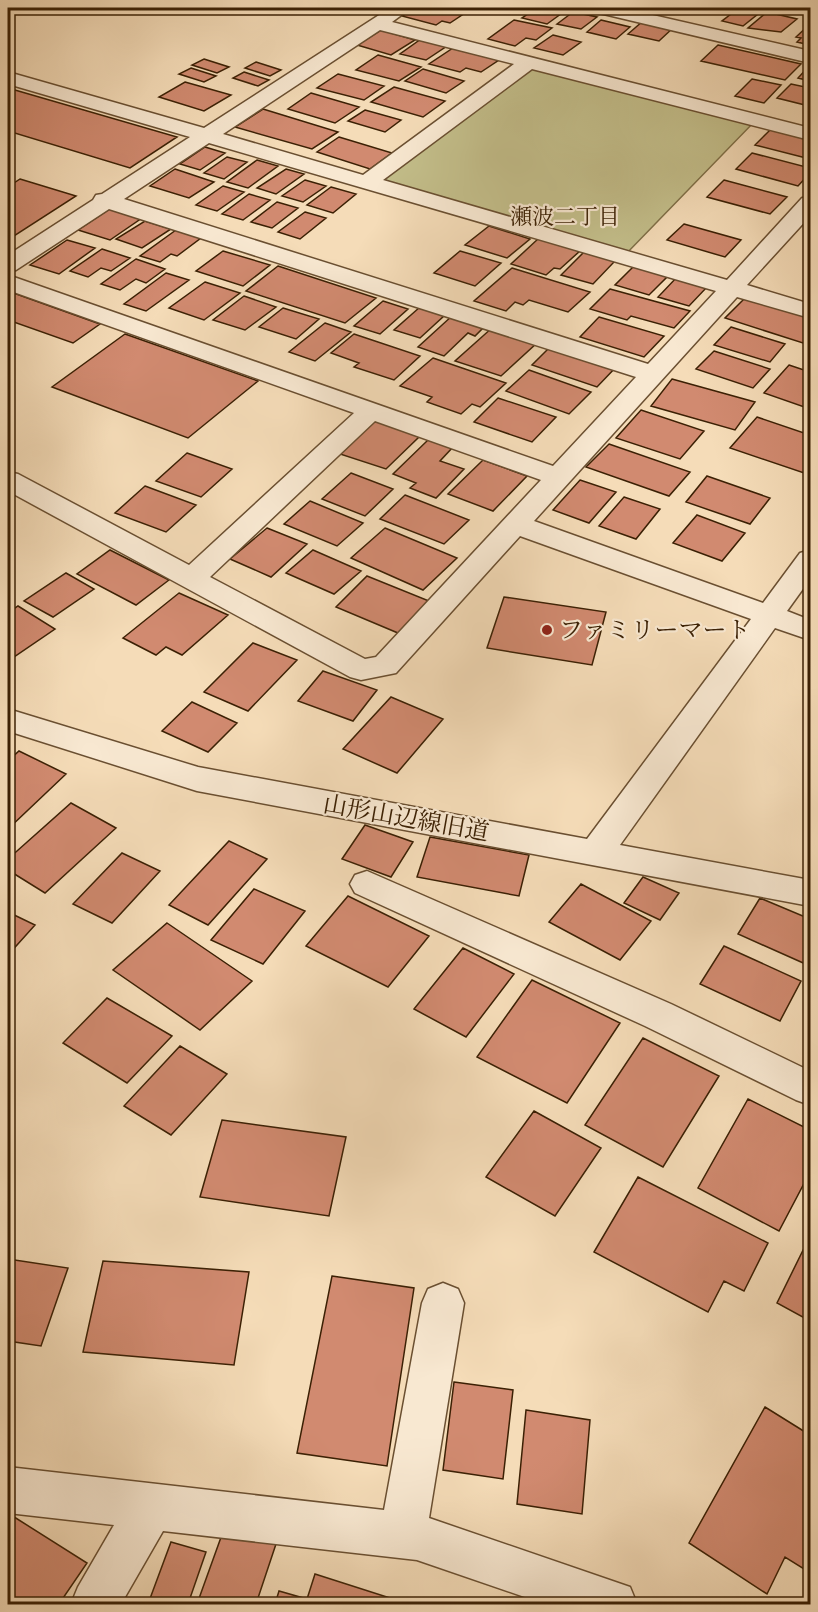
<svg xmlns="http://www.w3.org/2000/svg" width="818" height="1612" viewBox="0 0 818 1612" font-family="Alegreya,'Noto Serif JP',serif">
<rect width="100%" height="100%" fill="#f5dcb8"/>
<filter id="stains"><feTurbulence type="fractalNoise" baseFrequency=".00333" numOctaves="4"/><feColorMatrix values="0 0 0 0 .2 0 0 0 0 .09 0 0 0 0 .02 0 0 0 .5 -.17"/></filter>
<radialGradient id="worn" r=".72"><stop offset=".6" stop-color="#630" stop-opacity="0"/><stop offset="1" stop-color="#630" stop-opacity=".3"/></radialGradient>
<path fill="#c3be8a" stroke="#7f6f47" stroke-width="1.5" d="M528 63 756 120 624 256 367 182Z"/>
<path fill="#d18a70" stroke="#3b2004" stroke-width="1.5" d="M415 8H467L471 9 450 23 442 21 436 25 402 16Z
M497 8H527L518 14 496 9Z
M537 8H550L565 11 547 24 522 18Z
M684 8H732L724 14Z
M739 8H754L763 10 743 26 722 21Z
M573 12 597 17 581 29 557 24Z
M767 12 797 19 781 32 748 28Z
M514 20 552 28 536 40 526 38 515 46 488 39Z
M601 20 630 27 616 39 587 32Z
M643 21 674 27 659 41 628 34Z
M810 24V45L797 42 801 38 796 37Z
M381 30 415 40 391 55 357 45Z
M553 35 581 42 563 55 534 48Z
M421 39 447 46 426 60 400 54Z
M718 45 801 64 785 80 701 61Z
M453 48 499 60 481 72 466 68 460 72 429 64Z
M378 55 421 67 399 81 356 70Z
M204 59 229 67 217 73 192 65Z
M256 62 281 70 270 76 245 68Z
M810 65V81L798 78Z
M191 68 216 76 204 82 179 74Z
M423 69 464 81 446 93 405 81Z
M244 72 269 80 258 86 233 78Z
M338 74 384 86 364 100 317 88Z
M752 79 781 85 764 103 735 96Z
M185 82 231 95 204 111 159 97Z
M791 84 810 88 809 106 777 98Z
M394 87 445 101 423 117 371 102Z
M8 88 177 137 130 168 8 131Z
M311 93 359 107 335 123 288 109Z
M263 109 338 132 312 149 235 127Z
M365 110 401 120 385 132 348 121Z
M771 129 810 139V159L755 145Z
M339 137 392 153 370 169 317 152Z
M205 147 225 153 200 170 180 164Z
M752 153 810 168V173L798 186 736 169Z
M227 157 247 162 224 179 204 173Z
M257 160 278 166 248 188 227 182Z
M175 169 214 182 189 198 150 186Z
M286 169 304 174 276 194 257 188Z
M20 179 76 196 14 236 8 234V187Z
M305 180 326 186 303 202 282 196Z
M724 180 787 197 770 214 707 197Z
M223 186 244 192 217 211 196 205Z
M331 187 356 194 333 213 307 205Z
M249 194 270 200 243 220 222 214Z
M277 202 298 208 272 228 251 222Z
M111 208 142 218 110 240 78 230Z
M305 212 326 218 300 239 278 232Z
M145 221 171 229 142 248 116 239Z
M684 224 741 240 725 257 667 240Z
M489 226 530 239 507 258 465 245Z
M176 230 201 238 177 256 171 254 160 262 140 256Z
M539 238 581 250 560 269 554 268 546 275 511 264Z
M67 240 95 248 59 274 30 265Z
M102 249 130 258 111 271 101 268 88 277 70 271Z
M223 251 270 265 243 286 196 271Z
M460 251 501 263 475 286 434 273Z
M584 252 615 261 593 284 561 275Z
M136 259 165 269 146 283 136 279 120 290 101 284Z
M636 264 670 274 649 295 615 285Z
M278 266 376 298 345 323 246 291Z
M512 268 590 292 568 312 529 300 523 305 515 302 506 311 474 301Z
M166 273 189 280 146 311 124 304Z
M677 277 708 286 689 306 658 297Z
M205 282 240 293 204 320 169 308Z
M610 289 690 311 674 328 631 316 627 320 590 309Z
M8 291 100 324 73 343 8 320Z
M244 296 276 307 245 330 213 320Z
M745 298 810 318V339L806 344 725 318Z
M383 301 408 309 380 334 354 326Z
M420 307 445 315 420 338 394 330Z
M283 308 319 319 296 339 259 327Z
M453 315 486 325 475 336 468 333 444 356 418 347Z
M599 317 664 336 644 357 580 337Z
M325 323 351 332 315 361 289 352Z
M493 327 538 342 501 376 455 361Z
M731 327 785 344 770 362 714 345Z
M125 334 258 381 188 438 52 387Z
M354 334 420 356 394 380 354 367 359 363 331 353Z
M551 346 616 367 597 387 532 365Z
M714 351 770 369 753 388 696 369Z
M433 358 506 383 480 407 472 404 461 414 427 402 432 397 400 386Z
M789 365 810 372V409L764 393Z
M529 370 591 392 569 414 506 391Z
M672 379 755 402 735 430 651 406Z
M498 398 556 417 532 442 474 422Z
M641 410 704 431 680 459 616 438Z
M757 417 810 435V475L730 448Z
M375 421 420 436 386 469 340 454Z
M429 439 453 447 440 461 464 469 436 498 410 488 416 483 393 474Z
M609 444 690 472 669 496 586 467Z
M187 453 232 469 201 497 156 481Z
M483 460 527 476 493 511 448 494Z
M351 473 393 489 365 516 322 499Z
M707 476 770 498 750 524 686 502Z
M580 480 616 492 589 523 553 510Z
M145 486 196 505 166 532 115 513Z
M405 495 469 520 444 544 380 519Z
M624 497 660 509 636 539 599 526Z
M310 501 363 523 337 546 284 524Z
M697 515 745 533 722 561 673 543Z
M267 528 307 544 271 577 230 559Z
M385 528 457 558 423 590 351 558Z
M110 550 169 580 136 605 77 574Z
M313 550 361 571 334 594 286 573Z
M66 573 94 589 53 617 24 601Z
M367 576 429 601 398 633 336 607Z
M179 593 228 615 182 655 166 647 156 655 123 638Z
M504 597 606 612 592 665 487 648Z
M18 606 55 629 8 661V613Z
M253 643 297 660 248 711 204 692Z
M323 671 377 690 353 721 298 701Z
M391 697 443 719 397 773 343 749Z
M192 702 237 723 208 752 162 731Z
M19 751 66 774 8 829V761Z
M71 803 116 828 45 893 8 870V859Z
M365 825 413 842 391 877 342 859Z
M430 837 529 855 519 896 417 877Z
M229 841 267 859 208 925 169 905Z
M122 853 160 871 112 923 73 904Z
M643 877 679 893 660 920 624 903Z
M581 884 651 921 620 960 549 922Z
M254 889 305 911 263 964 211 940Z
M348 896 429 936 388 987 306 946Z
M760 898 810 919V966L738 934Z
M8 912 35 925 8 955Z
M167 923 252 981 200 1030 113 970Z
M724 946 801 981 780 1021 700 984Z
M463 948 514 974 466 1037 414 1009Z
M532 980 620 1023 567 1103 477 1057Z
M107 998 172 1036 127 1083 63 1043Z
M643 1038 719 1076 663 1167 585 1125Z
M180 1046 227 1074 171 1135 124 1106Z
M748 1099 810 1130V1172L779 1231 698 1188Z
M534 1111 601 1148 555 1216 486 1177Z
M222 1120 346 1137 329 1216 200 1197Z
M638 1177 768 1243 744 1291 724 1281 708 1312 594 1252Z
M810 1236V1321L777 1303Z
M8 1259 68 1268 41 1346 8 1341Z
M103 1261 249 1272 234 1365 83 1352Z
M332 1276 414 1288 387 1466 297 1453Z
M454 1382 513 1390 503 1479 443 1470Z
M765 1407 810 1435V1557L804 1569 785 1557 767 1594 689 1543Z
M526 1410 590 1420 582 1514 517 1504Z
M11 1515 87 1563 59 1604H8V1520Z
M224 1529 276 1544 256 1604H197Z
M171 1542 206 1552 188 1604H148Z
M315 1574 390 1598 388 1604H275L279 1591 307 1599Z"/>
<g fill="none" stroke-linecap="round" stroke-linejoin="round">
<defs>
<path id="minor" d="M390 8H411L392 22 810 128V140L532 69 383 180 727 280 802 198 810 197V216L747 285 810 304V318L737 297 534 521 763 603 800 553 810 550V579L787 611 810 620V640L775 628 620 845 810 880V906L197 791 8 731V709L198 767 587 839 751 619 520 536 396 673 361 680 350 677 8 491V472L18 474 189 565 354 413 8 290V275L553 466 636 377 109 209 16 270 8 272V255L93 200 96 195 102 194 190 137 8 84V72L204 128ZM380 30 514 64 363 175 223 134ZM209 143 716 291 648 364 124 199ZM375 421 541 480 376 657 365 659 210 577Z
M592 8H622L810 51V63L595 12Z
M367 871 671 1004 810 1071V1105L796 1100 645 1026 355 893 350 884 355 875Z
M443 1283 458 1289 464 1303 429 1518 630 1587 637 1604H545L417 1560 163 1531 121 1604H71L78 1587 114 1525 8 1513V1467L384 1510 422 1303 428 1289Z"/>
</defs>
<use href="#minor" stroke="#6a4f31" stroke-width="3"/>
<use href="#minor" fill="#f8e8d1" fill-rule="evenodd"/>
</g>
<circle fill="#8f2418" stroke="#f8e8d1" stroke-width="2" cx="547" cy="630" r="6"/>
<g text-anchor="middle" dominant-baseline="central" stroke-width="4.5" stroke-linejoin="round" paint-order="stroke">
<g font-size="22" fill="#3b2004" stroke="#f8e8d1">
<text x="565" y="217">瀬波二丁目</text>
</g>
<g font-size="24" fill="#3b2004" stroke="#f8e8d1" text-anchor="start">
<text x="559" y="630">ファミリーマート</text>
</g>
<g font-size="24" fill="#3b2004" stroke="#f8e8d1">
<text transform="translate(406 818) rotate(10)">山形山辺線旧道</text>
</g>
</g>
<rect width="818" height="1612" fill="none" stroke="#f5dcb8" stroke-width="30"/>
<rect x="9" y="9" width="800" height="1594" fill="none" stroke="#3b2004" stroke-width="3"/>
<rect x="15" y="15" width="788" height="1582" fill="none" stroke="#3b2004" stroke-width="1.5"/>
<rect width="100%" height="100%" filter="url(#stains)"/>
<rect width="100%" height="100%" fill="url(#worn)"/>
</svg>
